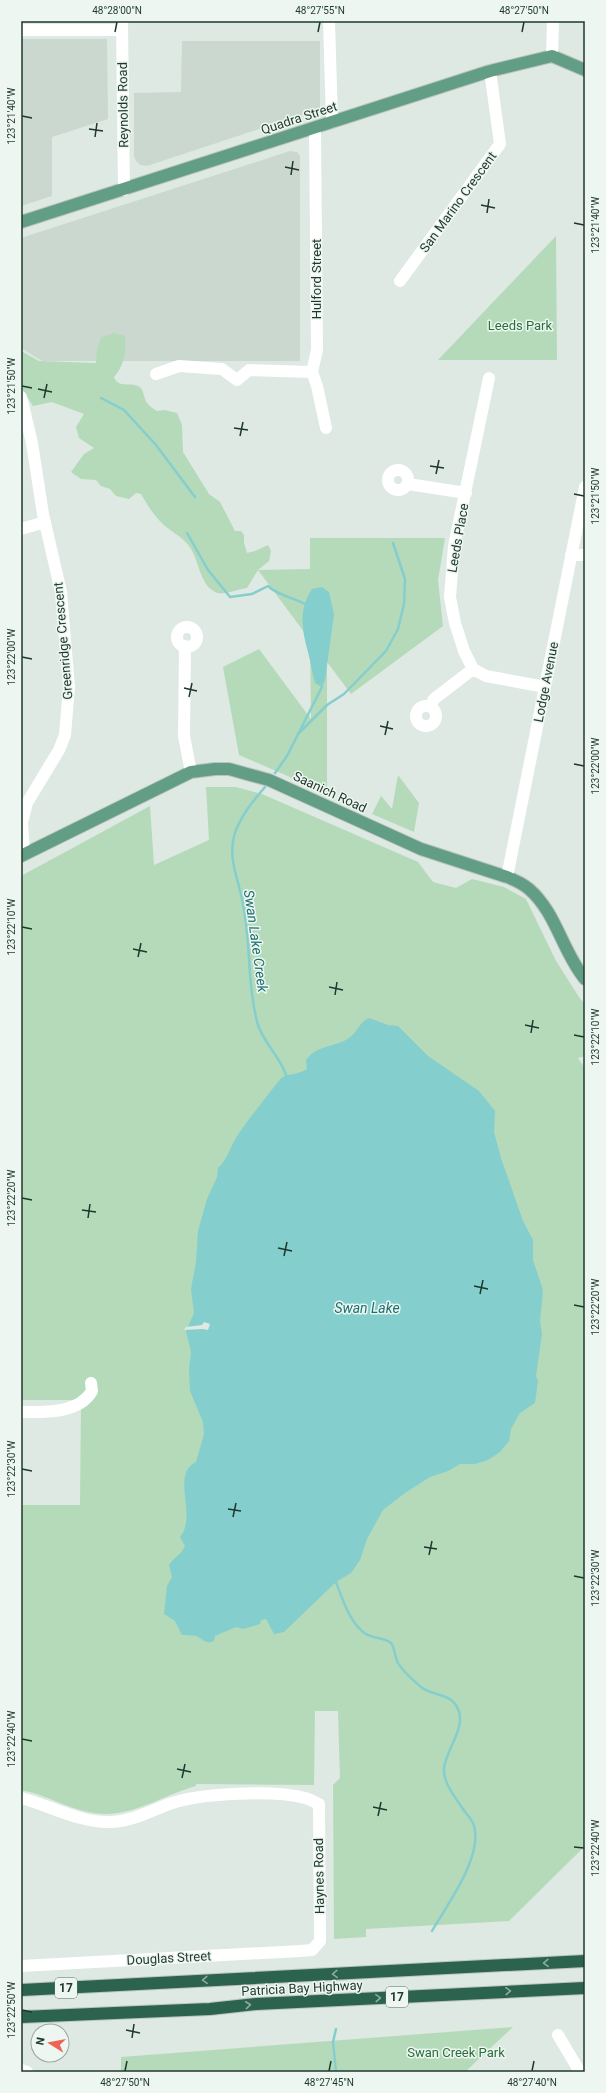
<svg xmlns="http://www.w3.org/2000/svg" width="606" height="2093" viewBox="0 0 606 2093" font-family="Roboto,sans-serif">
<rect width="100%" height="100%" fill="#dde9e2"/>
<path fill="#cbd8d0" d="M21 39H107L108 119 52 137V196L21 206Z
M182 41H320V109L147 166 140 165 136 161 134 156V93L181 92Z
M290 151 297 152 300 156V361H42L21 348V238Z"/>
<path fill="#b5daba" d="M556 236 557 360H438Z
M114 333 125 336C126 352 125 364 114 377 119 390 132 380 141 388 144 392 144 399 147 403 149 406 154 409 157 411L165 410 177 413 182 425 183 452 209 494 220 502 235 531H241L244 535V543L247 553 255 551 268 545 271 551 269 561 258 570 310 569V538H445L438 580 443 626 351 694 327 662V793L239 755 223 667 259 649 311 719 310 640 258 570 247 588C237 589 224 596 215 592 200 584 199 562 191 549 185 538 174 534 164 525 154 516 148 506 141 494L136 493 129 499 116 496 110 489 101 486 96 480 81 479 71 472 84 454 94 448 79 438 76 427 84 414 52 402 33 406 21 387V351L39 361 96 363 97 350 101 337Z
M398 775 419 803 414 832 372 814 381 796 392 809Z
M206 787H236L262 794 418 862 433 882 456 888 472 879 504 887 526 899 556 961 581 1000 585 1003V1056L578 1058 585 1068V1846L509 1921 366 1929V1937L334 1939 333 1785 340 1778 338 1711H315L314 1785 196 1784V1786C159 1796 128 1821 88 1812 64 1807 45 1794 21 1790V1505H80L81 1400H21V876L150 806 154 865 209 840Z
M513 2027 465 2072H121V2057Z"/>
<path fill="#84cece" d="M322 587 329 592 334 614 325 680 322 687 315 683C312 673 311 663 308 652 302 629 298 611 312 589Z
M369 1018 388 1025 398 1026 428 1056 479 1091 495 1111 494 1132 501 1158 523 1221 533 1240V1260L543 1290 540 1321 542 1334 536 1376 538 1381 535 1403 520 1413 511 1429 509 1441 500 1452 488 1460 475 1464H460L448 1471 430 1477 405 1493 383 1510 367 1539 360 1560 351 1573 336 1582 284 1632 274 1634 266 1619 261 1620 260 1624 243 1629 236 1627 215 1636 214 1641C205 1645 203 1638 196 1636 191 1635 186 1635 182 1635L175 1621 164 1614 167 1586 172 1577 169 1565C174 1557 182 1554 185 1546L180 1537C198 1516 170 1474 196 1462L204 1434 203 1422 190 1391 189 1370 191 1352 186 1331 194 1313 191 1289 196 1262 198 1231 207 1199 217 1177 218 1168C228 1159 230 1147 237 1136 251 1116 266 1097 281 1078 290 1073 297 1075 307 1069L306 1060C318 1044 334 1048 349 1038 357 1033 360 1021 369 1018Z"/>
<path fill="#dde9e2" d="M204 1322 210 1324 208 1330 202 1329 184 1330 186 1327 202 1325Z"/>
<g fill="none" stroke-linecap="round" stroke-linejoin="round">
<path stroke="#84cece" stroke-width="2.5" d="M101 398 124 410 156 445 195 497
M187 533 208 570 230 597 252 594 268 586C277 595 294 598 305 604
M298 734 327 705 344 694 386 651 398 629 404 604 405 579 393 543
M275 773 287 756 322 687
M265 787C253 801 239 818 234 836 228 861 239 880 243 904 251 944 247 985 258 1025 264 1043 280 1057 286 1075
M336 1582C342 1598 350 1624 366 1634 374 1639 384 1637 391 1643 395 1648 395 1658 398 1663 403 1672 413 1680 421 1687 432 1696 450 1693 457 1707 468 1726 446 1749 444 1768 443 1783 455 1797 463 1809 466 1814 473 1820 474 1826 483 1857 447 1905 432 1931
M336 2072 333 2042 336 2029"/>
<defs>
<path id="major" d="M21 222 490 71 552 56 585 70
M21 856 191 772 215 769H229L269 780 421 849 507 877C515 880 523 884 529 889 556 912 563 953 585 979"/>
<path id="highway" d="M21 1990 585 1961
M21 2017 210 2009 256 2004 585 1988"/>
</defs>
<use href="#major" stroke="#bcc3c0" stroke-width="14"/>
<use href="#highway" stroke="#bcc3c0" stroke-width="14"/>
<path stroke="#fff" stroke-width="12" d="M122 21 124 190
M329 21 332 122
M21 30H122
M552 56 553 21
M315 128 317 350 312 372 317 386 326 428
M400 281 500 144 490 71
M156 374 179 366 222 369 237 380 249 370 312 372
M489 378 454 546 450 597 455 623 464 651 473 669 486 676 545 687
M21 397 32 443 43 514 61 592 69 687 65 735 59 750 27 803 22 822 24 854
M388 480a10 10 0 1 1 20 0a10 10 0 1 1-20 0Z
M408 484 466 493
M21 529 45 522
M571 555H585
M177 637a10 10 0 1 1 20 0a10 10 0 1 1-20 0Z
M185 646 184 736 191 772
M416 716a10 10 0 1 1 20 0a10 10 0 1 1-20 0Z
M430 707 434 699 473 669
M507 877 585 487
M21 1412C44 1412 79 1414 92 1391L91 1383
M21 1798C51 1806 80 1823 111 1822 134 1821 152 1810 172 1803 203 1793 274 1790 305 1798 310 1799 314 1802 319 1804L320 1941 312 1950 300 1951 21 1966
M558 2035 580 2072
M21 2070 27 2072"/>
<use href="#major" stroke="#629e85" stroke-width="12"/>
<use href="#highway" stroke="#2c634f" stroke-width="12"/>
</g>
<defs><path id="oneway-chevron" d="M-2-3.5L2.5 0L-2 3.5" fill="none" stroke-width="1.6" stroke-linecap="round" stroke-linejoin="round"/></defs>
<g stroke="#8caca0">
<use href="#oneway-chevron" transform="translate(546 1963) rotate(178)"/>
<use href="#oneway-chevron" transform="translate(335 1974) rotate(177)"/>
<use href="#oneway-chevron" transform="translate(205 1980) rotate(177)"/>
<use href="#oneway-chevron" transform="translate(508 1991) rotate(-3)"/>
<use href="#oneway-chevron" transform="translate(378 1998) rotate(-3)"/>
<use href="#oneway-chevron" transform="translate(248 2005) rotate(-6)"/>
</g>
<path fill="none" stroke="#1f382d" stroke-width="1.5" d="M115 32 117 22M318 32 320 22M522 32 524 22M22 116 32 118M89 129 103 131M95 137 97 123M285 167 299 170M291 175 293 161M481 205 495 208M487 213 489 199M574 223 584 225M22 386 32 388M38 389 52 392M44 398 47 384M234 428 248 430M240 436 243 422M430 466 444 468M436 474 439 460M574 494 584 496M22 657 32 659M184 688 197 691M189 697 192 683M380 726 393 729M385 735 388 721M574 764 584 766M22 927 32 929M133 949 147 952M138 957 141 943M329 987 343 990M335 995 337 982M525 1025 539 1028M531 1033 533 1020M574 1035 584 1037M22 1198 32 1200M82 1210 96 1212M88 1218 90 1204M278 1248 292 1251M284 1256 287 1242M474 1286 488 1289M480 1294 483 1280M574 1305 584 1307M22 1469 32 1471M228 1509 241 1511M233 1517 236 1503M424 1547 437 1549M429 1555 432 1541M574 1576 584 1578M22 1739 32 1741M177 1769 191 1772M182 1778 185 1764M373 1807 387 1810M378 1816 381 1802M574 1847 584 1848M22 2010 32 2012M126 2030 140 2033M132 2038 134 2024M125 2071 127 2061M329 2071 331 2061M532 2071 534 2061"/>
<g text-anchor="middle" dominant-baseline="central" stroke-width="3" stroke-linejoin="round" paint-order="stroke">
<g fill="#edf6f0" stroke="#5d7168" stroke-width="1">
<rect x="55" y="1978" width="22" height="20" rx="3"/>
<rect x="386" y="1987" width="22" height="20" rx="3"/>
</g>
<g font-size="12" font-weight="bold" fill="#1f382d">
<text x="66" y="1988">17</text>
<text x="397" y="1997">17</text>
</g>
<g font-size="13" fill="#1f382d" stroke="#edf6f0">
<text transform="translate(123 105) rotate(-91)">Reynolds Road</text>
<text transform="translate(299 118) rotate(-18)">Quadra Street</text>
<text transform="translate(458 202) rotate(-54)">San Marino Crescent</text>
<text transform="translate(316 279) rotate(-90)">Hulford Street</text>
<text transform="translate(458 538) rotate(-80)">Leeds Place</text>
<text transform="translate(63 641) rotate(-95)">Greenridge Crescent</text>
<text transform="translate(546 682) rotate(-79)">Lodge Avenue</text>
<text transform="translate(330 792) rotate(25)">Saanich Road</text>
<text transform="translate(319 1876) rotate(-91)">Haynes Road</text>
<text transform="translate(169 1958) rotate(-3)">Douglas Street</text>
<text transform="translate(302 1988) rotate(-3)">Patricia Bay Highway</text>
</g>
<g font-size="13" fill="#2a6e3a" stroke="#edf6f0">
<text x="520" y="325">Leeds Park</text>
<text x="456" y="2052">Swan Creek Park</text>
</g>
<g font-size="14" font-style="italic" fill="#1b7172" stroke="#edf6f0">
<text transform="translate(256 941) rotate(82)">Swan Lake Creek</text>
<text x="367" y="1308">Swan Lake</text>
</g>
</g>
<rect width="606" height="2093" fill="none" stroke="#edf6f0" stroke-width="44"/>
<g transform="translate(50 2043) rotate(281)"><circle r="19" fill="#edf6f0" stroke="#9baaa2"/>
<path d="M0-3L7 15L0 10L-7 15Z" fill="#f06254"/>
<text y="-6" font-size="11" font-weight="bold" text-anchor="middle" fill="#1f382d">N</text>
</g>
<rect x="22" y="22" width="562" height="2049" fill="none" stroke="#1f382d" stroke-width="1.5"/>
<g font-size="10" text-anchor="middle" fill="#1f382d">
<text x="117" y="14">48°28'00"N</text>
<text x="320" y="14">48°27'55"N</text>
<text x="524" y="14">48°27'50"N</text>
<text transform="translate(11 116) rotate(-90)" y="4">123°21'40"W</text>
<text transform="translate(595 225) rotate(-90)" y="4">123°21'40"W</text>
<text transform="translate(11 386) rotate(-90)" y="4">123°21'50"W</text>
<text transform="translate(595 496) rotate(-90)" y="4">123°21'50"W</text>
<text transform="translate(11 657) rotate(-90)" y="4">123°22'00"W</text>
<text transform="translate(595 766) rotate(-90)" y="4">123°22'00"W</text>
<text transform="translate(11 927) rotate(-90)" y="4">123°22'10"W</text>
<text transform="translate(595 1037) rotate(-90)" y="4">123°22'10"W</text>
<text transform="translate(11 1198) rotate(-90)" y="4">123°22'20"W</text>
<text transform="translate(595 1307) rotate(-90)" y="4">123°22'20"W</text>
<text transform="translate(11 1469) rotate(-90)" y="4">123°22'30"W</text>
<text transform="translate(595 1578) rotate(-90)" y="4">123°22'30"W</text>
<text transform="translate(11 1739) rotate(-90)" y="4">123°22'40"W</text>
<text transform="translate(595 1848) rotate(-90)" y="4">123°22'40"W</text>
<text transform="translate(11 2010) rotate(-90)" y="4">123°22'50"W</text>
<text x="125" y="2086">48°27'50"N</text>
<text x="329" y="2086">48°27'45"N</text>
<text x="532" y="2086">48°27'40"N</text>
</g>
</svg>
